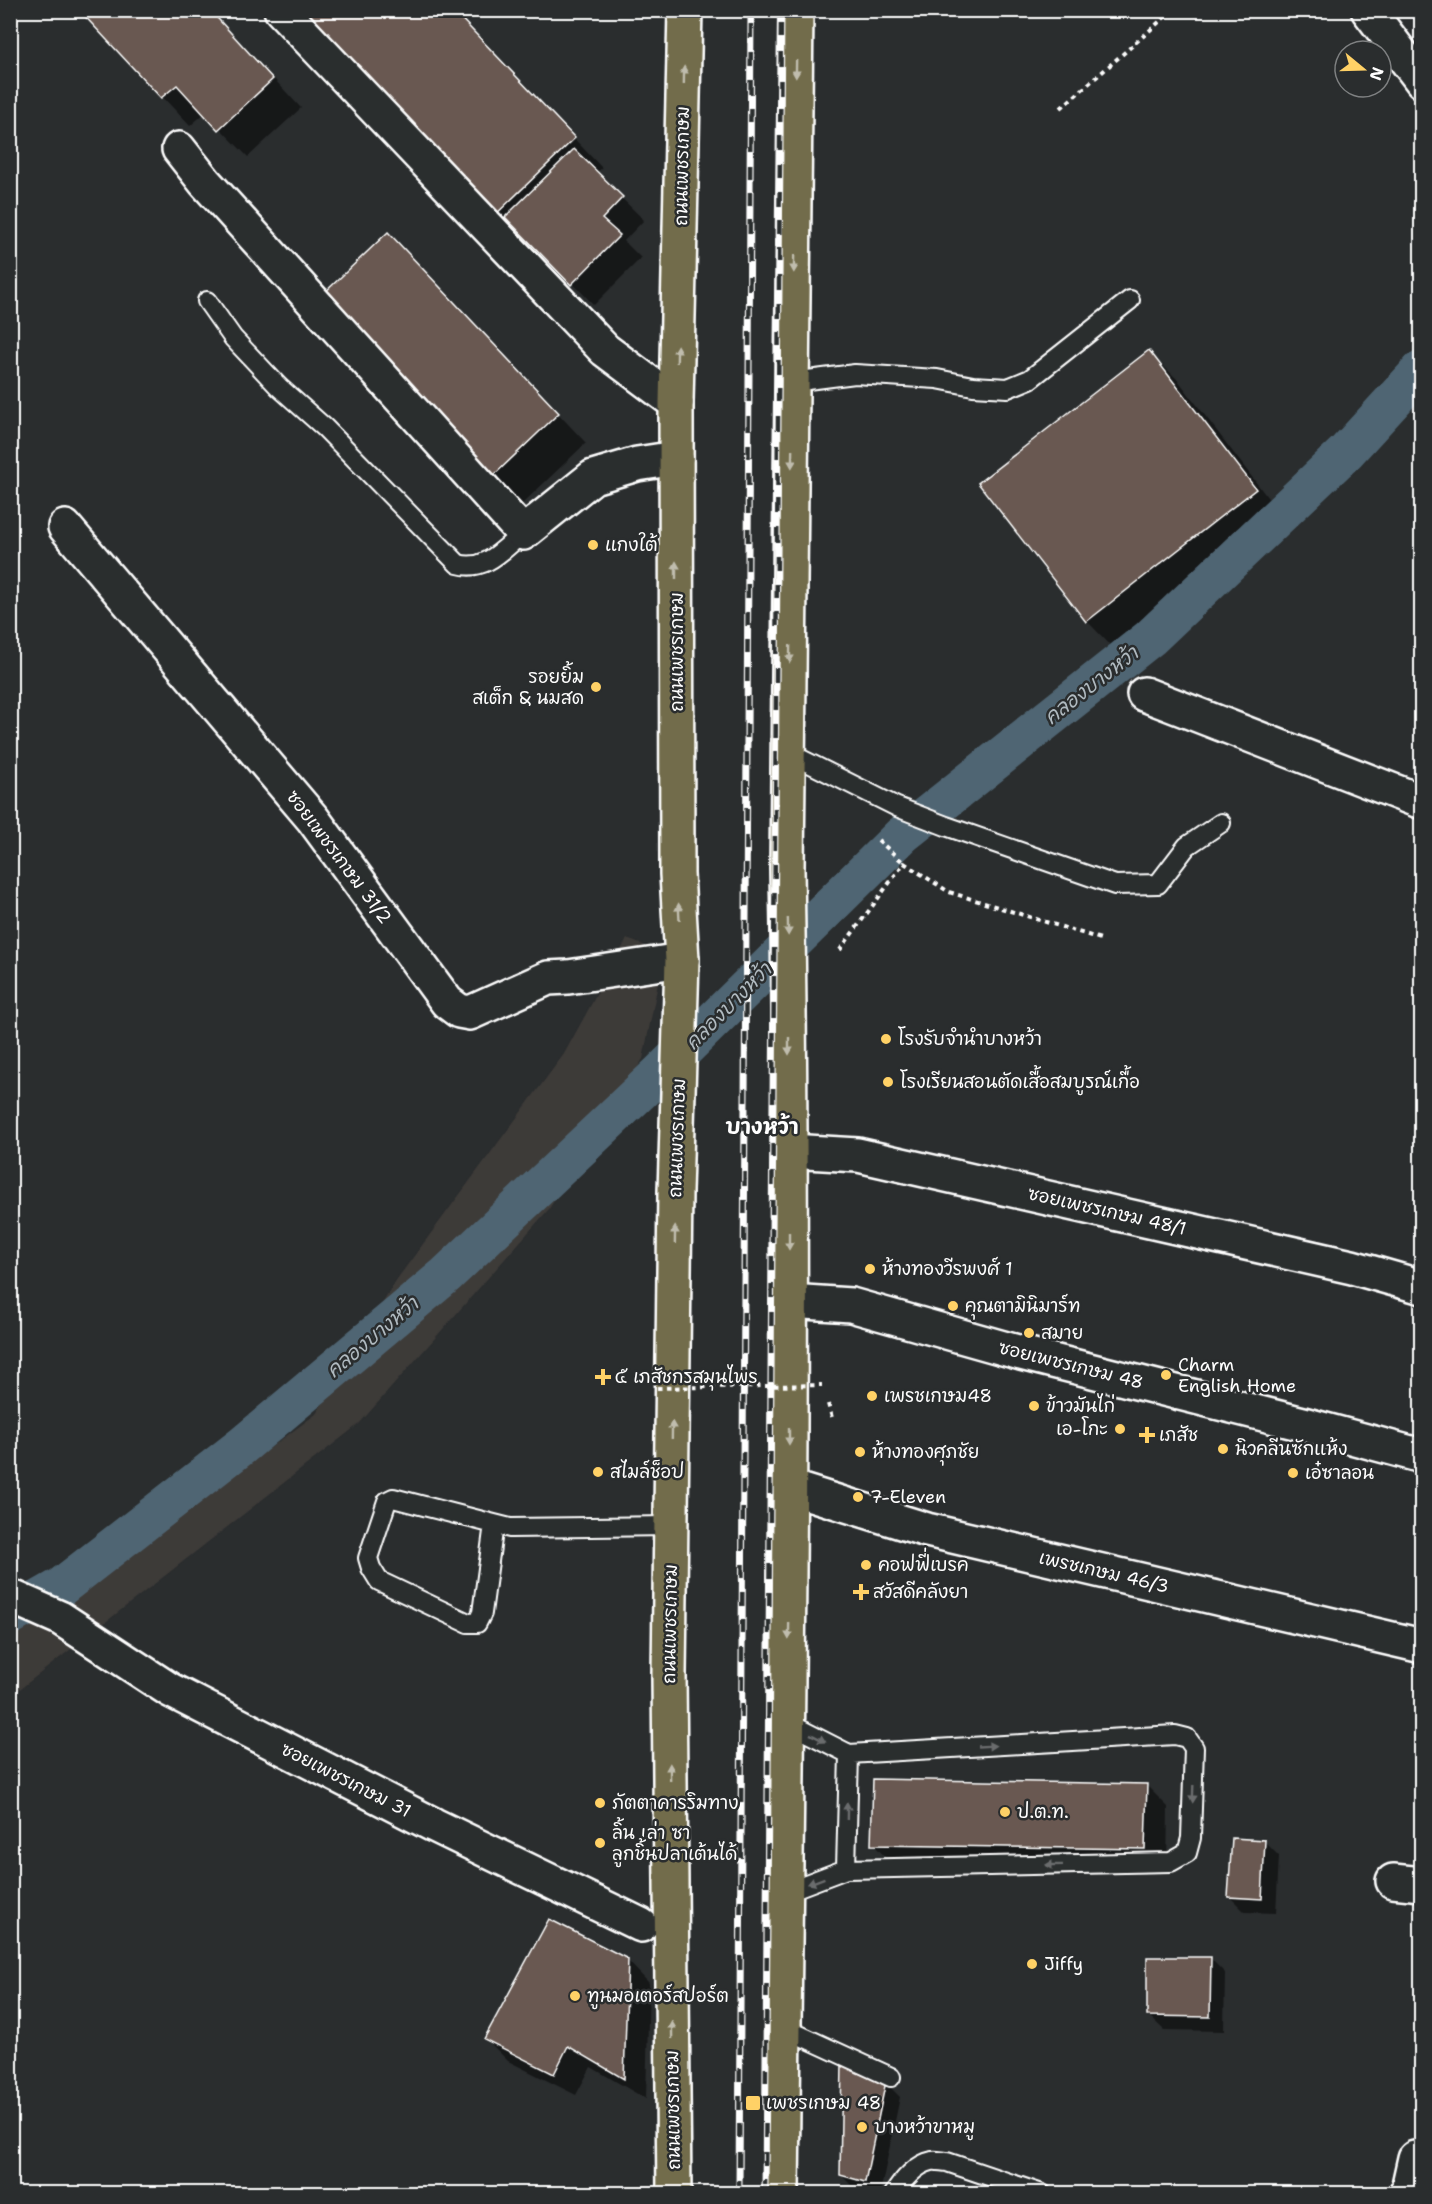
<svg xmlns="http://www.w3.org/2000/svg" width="1432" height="2204" viewBox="0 0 1432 2204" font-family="'Shantell Sans','Playpen Sans Thai',sans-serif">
<rect width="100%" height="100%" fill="#2a2d2e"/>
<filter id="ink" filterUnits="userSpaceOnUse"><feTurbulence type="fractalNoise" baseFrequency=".0167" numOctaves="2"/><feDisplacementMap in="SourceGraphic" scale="12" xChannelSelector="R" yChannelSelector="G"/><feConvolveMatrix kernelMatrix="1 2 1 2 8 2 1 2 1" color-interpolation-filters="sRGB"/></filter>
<g filter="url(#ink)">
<path fill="#3d3a38" d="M627 939 664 953 643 1059 549 1209 359 1424 11 1696V1639L316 1414 397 1279 564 1054Z"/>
<path fill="#0007" d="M81 10H210L301 108 248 157 205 113 190 126Z
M452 10 602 168 596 173 644 220 624 241 641 258 594 305 529 239 521 247 492 218Z
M416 263 586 443 522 504 493 476Z
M1149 352 1178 380 1284 519 1115 650 1087 621Z
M1146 1785 1168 1807 1167 1871 895 1867 873 1844Z
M1264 1841 1279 1856 1276 1913 1245 1912 1230 1897Z
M1210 1958 1225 1973 1224 2031 1164 2030 1149 2016Z
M627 1960 649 1983 646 2099 591 2067 576 2095 508 2061 486 2039Z
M885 2082 900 2097 880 2194H871L856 2190 841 2175Z"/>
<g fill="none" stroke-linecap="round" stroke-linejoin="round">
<path stroke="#4f6573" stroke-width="39" d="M10 1616 61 1587 242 1446 446 1275 660 1073 902 835 1150 638 1345 453 1422 369"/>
</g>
<path fill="#695951" stroke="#fff" stroke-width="1.5" d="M79 10H210L273 79 218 130 177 85 161 98Z
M292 10H453L575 138 491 219Z
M574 149 623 197 602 219 620 235 571 285 505 217Z
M388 232 559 413 492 477 321 296Z
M1149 350 1256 489 1086 622 978 483Z
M873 1779 1147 1784 1145 1849 871 1845Z
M1232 1838 1265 1840 1262 1899 1228 1897Z
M549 1919 628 1959 624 2079 568 2046 554 2074 484 2039Z
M1147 1957H1211L1210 2017 1147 2016Z
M842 2063 886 2081 865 2182 840 2175Z"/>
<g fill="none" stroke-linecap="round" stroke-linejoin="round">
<defs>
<path id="service" d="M207 301 233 338 279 387 325 428 458 564C486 572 503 549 523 533
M792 382 855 374 937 379 973 386 1008 388 1030 379 1130 300
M789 753 897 807 946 826 1115 885 1158 884 1187 846 1221 823
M494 1524 482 1613 477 1623H468L379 1581 371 1568 368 1558 387 1501 393 1498 494 1524 510 1528 671 1526
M788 1723 849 1754
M785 1892 846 1869 1171 1862 1187 1853 1191 1838 1194 1748 1187 1738 1175 1735 849 1754 846 1869
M784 2028 891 2077
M894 2194C902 2181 916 2164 932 2161 936 2160 943 2162 947 2162L1042 2194"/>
<path id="minor" d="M281 10 605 350 676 403
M1368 10 1422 81
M179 149 205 182 523 533 593 477 637 464 676 458
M65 527 313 819 447 1002 459 1011 470 1013 548 978 568 977 682 960
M1144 694 1422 802
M789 1151 858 1155 1352 1267 1422 1287
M789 1487 927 1530 1422 1646
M10 1596 60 1618 170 1690 434 1825 641 1925
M1393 1881 1422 1884
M1407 2194 1415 2158"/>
<path id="tertiary" d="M789 1301 851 1305 1021 1353 1303 1424 1422 1456"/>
<path id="primary" d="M674 2194 669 1675 675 1192 682 960 677 874 676 403 685 10
M782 2194C787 1752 795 1310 787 869L796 10"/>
</defs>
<use href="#service" stroke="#fff" stroke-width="22"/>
<use href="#minor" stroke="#fff" stroke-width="38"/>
<use href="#tertiary" stroke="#fff" stroke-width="38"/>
<use href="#primary" stroke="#fff" stroke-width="38"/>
<path stroke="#fff" stroke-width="4" stroke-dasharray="4.5 4.5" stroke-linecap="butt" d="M1061 108 1173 10
M878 840 904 863
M840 950 904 863 949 892 1104 940
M828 1404 833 1421"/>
<use href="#service" stroke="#2a2d2e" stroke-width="18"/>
<use href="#minor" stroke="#2a2d2e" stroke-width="33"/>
<use href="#tertiary" stroke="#2a2d2e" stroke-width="33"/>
<use href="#primary" stroke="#726c4b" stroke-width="33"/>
<defs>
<path id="rail" d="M739 2194 751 10
M765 2194 781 10"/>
</defs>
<use href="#rail" stroke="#fff" stroke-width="7"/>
<use href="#rail" stroke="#2a2d2e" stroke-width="4.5" stroke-dasharray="14" stroke-linecap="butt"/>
<path stroke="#fff" stroke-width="4" stroke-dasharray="4.5 4.5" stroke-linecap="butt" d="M657 1388 822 1385"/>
</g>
<defs><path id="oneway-solid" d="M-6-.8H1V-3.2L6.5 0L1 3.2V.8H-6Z" transform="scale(1.5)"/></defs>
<g fill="#c0bdae">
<use href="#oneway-solid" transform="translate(796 69) rotate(91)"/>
<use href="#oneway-solid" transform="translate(684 75) rotate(-89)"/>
<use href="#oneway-solid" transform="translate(794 264) rotate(91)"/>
<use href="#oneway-solid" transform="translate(677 354) rotate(-89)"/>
<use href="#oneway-solid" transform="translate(792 459) rotate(91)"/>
<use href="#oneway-solid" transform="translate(676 570) rotate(-90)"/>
<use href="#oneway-solid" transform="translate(790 654) rotate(91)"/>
<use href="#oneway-solid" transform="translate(679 912) rotate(-93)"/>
<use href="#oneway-solid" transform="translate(788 927) rotate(89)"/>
<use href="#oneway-solid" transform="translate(789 1046) rotate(90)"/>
<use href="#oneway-solid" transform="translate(675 1235) rotate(-89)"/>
<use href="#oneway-solid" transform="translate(789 1241) rotate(90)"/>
<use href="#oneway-solid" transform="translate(672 1430) rotate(-89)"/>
<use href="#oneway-solid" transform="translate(789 1436) rotate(90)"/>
<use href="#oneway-solid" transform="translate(789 1631) rotate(91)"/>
<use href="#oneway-solid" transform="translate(670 1772) rotate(-91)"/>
<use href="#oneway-solid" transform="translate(672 2030) rotate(-91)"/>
</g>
<g fill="#6a6c6d">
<use href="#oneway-solid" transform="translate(818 1738) rotate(27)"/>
<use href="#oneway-solid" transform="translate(987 1746) rotate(-3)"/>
<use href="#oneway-solid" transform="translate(1193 1794) rotate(92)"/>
<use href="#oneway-solid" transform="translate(847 1811) rotate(-89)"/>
<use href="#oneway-solid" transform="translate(1054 1865) rotate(179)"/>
<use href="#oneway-solid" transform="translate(816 1881) rotate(160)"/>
</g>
</g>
<g fill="#ffd166" stroke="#2a2d2e" stroke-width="2">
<circle cx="593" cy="545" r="6"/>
<circle cx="596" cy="687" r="6"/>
<circle cx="886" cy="1039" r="6"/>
<circle cx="888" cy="1082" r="6"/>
<circle cx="870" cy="1269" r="6"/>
<circle cx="953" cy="1306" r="6"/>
<circle cx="1029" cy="1333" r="6"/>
<circle cx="1166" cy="1375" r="6"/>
<path d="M600 1368h6v6h6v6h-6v6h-6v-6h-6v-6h6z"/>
<circle cx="872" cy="1396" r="6"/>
<circle cx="1034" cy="1406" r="6"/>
<circle cx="1120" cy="1429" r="6"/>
<path d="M1144 1426h6v6h6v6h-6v6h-6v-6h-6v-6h6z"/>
<circle cx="1223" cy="1449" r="6"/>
<circle cx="860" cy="1452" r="6"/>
<circle cx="598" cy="1472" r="6"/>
<circle cx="1293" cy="1473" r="6"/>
<circle cx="858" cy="1497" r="6"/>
<circle cx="866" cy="1565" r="6"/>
<path d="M858 1583h6v6h6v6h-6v6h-6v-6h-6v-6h6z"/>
<circle cx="600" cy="1803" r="6"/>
<circle cx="1005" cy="1812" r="6"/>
<circle cx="600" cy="1843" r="6"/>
<circle cx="1032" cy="1964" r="6"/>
<circle cx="575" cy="1996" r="6"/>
<rect x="745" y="2095" width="16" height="16" rx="3"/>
<circle cx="862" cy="2127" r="6"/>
</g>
<g text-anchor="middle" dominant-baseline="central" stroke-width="5" stroke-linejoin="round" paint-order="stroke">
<g font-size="18" fill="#fff" stroke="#2a2d2e">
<text transform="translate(682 166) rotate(-89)">ถนนเพชรเกษม</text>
<text transform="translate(677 652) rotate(-90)">ถนนเพชรเกษม</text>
<text transform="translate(339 857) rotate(53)">ซอยเพชรเกษม 31/2</text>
<text transform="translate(677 1138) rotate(-88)">ถนนเพชรเกษม</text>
<text transform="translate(1107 1211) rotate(13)">ซอยเพชรเกษม 48/1</text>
<text transform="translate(1071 1365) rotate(14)">ซอยเพชรเกษม 48</text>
<text transform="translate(1104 1572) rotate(13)">เพรชเกษม 46/3</text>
<text transform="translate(670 1624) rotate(-89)">ถนนเพชรเกษม</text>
<text transform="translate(346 1780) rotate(27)">ซอยเพชรเกษม 31</text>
<text transform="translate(673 2110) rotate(-91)">ถนนเพชรเกษม</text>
</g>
<g font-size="18" fill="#fff" stroke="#2a2d2e" text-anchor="start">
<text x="605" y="545">แกงใต้</text>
<text x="584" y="677" text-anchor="end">รอยยิ้ม<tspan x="584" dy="21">สเต็ก &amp; นมสด</tspan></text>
<text x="898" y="1039">โรงรับจำนำบางหว้า</text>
<text x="900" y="1082">โรงเรียนสอนตัดเสื้อสมบูรณ์เกื้อ</text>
<text x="882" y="1269">ห้างทองวีรพงศ์ 1</text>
<text x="965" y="1306">คุณตามินิมาร์ท</text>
<text x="1041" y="1333">สมาย</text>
<text x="1178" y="1365">Charm<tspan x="1178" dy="21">English Home</tspan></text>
<text x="615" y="1377">๕ เภสัชกรสมุนไพร</text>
<text x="884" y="1396">เพรชเกษม48</text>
<text x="1046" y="1406">ข้าวมันไก่</text>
<text x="1108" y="1429" text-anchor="end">เอ-โกะ</text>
<text x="1159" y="1435">เภสัช</text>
<text x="1235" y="1449">นิวคลีนซักแห้ง</text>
<text x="872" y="1452">ห้างทองศุภชัย</text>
<text x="610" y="1472">สไมล์ช็อป</text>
<text x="1305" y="1473">เอ๋ซาลอน</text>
<text x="870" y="1497">7-Eleven</text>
<text x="878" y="1565">คอฟฟี่เบรค</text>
<text x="873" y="1592">สวัสดีคลังยา</text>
<text x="612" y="1803">ภัตตาคารริมทาง</text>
<text x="1017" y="1812">ป.ต.ท.</text>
<text x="612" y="1833">ลิ้น เล่า ซา<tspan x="612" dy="21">ลูกชิ้นปลาเต้นได้</tspan></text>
<text x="1044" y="1964">Jiffy</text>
<text x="587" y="1996">ทูนมอเตอร์สปอร์ต</text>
<text x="766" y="2103">เพชรเกษม 48</text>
<text x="874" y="2127">บางหว้าขาหมู</text>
</g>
<g font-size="20" font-style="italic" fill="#b0bac0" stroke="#2a2d2e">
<text transform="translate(1091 685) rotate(-38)">คลองบางหว้า</text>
<text transform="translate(728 1006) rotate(-45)">คลองบางหว้า</text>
<text transform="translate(372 1337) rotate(-40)">คลองบางหว้า</text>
</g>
<g font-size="21" font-weight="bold" fill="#fff" stroke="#2a2d2e">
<text x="762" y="1127">บางหว้า</text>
</g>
</g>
<rect width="1432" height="2204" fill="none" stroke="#2a2d2e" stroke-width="36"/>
<rect x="18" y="18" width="1396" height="2168" fill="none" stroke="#fff" stroke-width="2" filter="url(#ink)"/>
<g transform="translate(1363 69) rotate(109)"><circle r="28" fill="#2a2d2e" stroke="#7f8182" stroke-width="1.5"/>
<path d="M0-4.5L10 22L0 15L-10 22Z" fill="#ffd166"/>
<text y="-9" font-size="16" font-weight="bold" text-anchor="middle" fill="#ffffff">N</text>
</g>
</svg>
